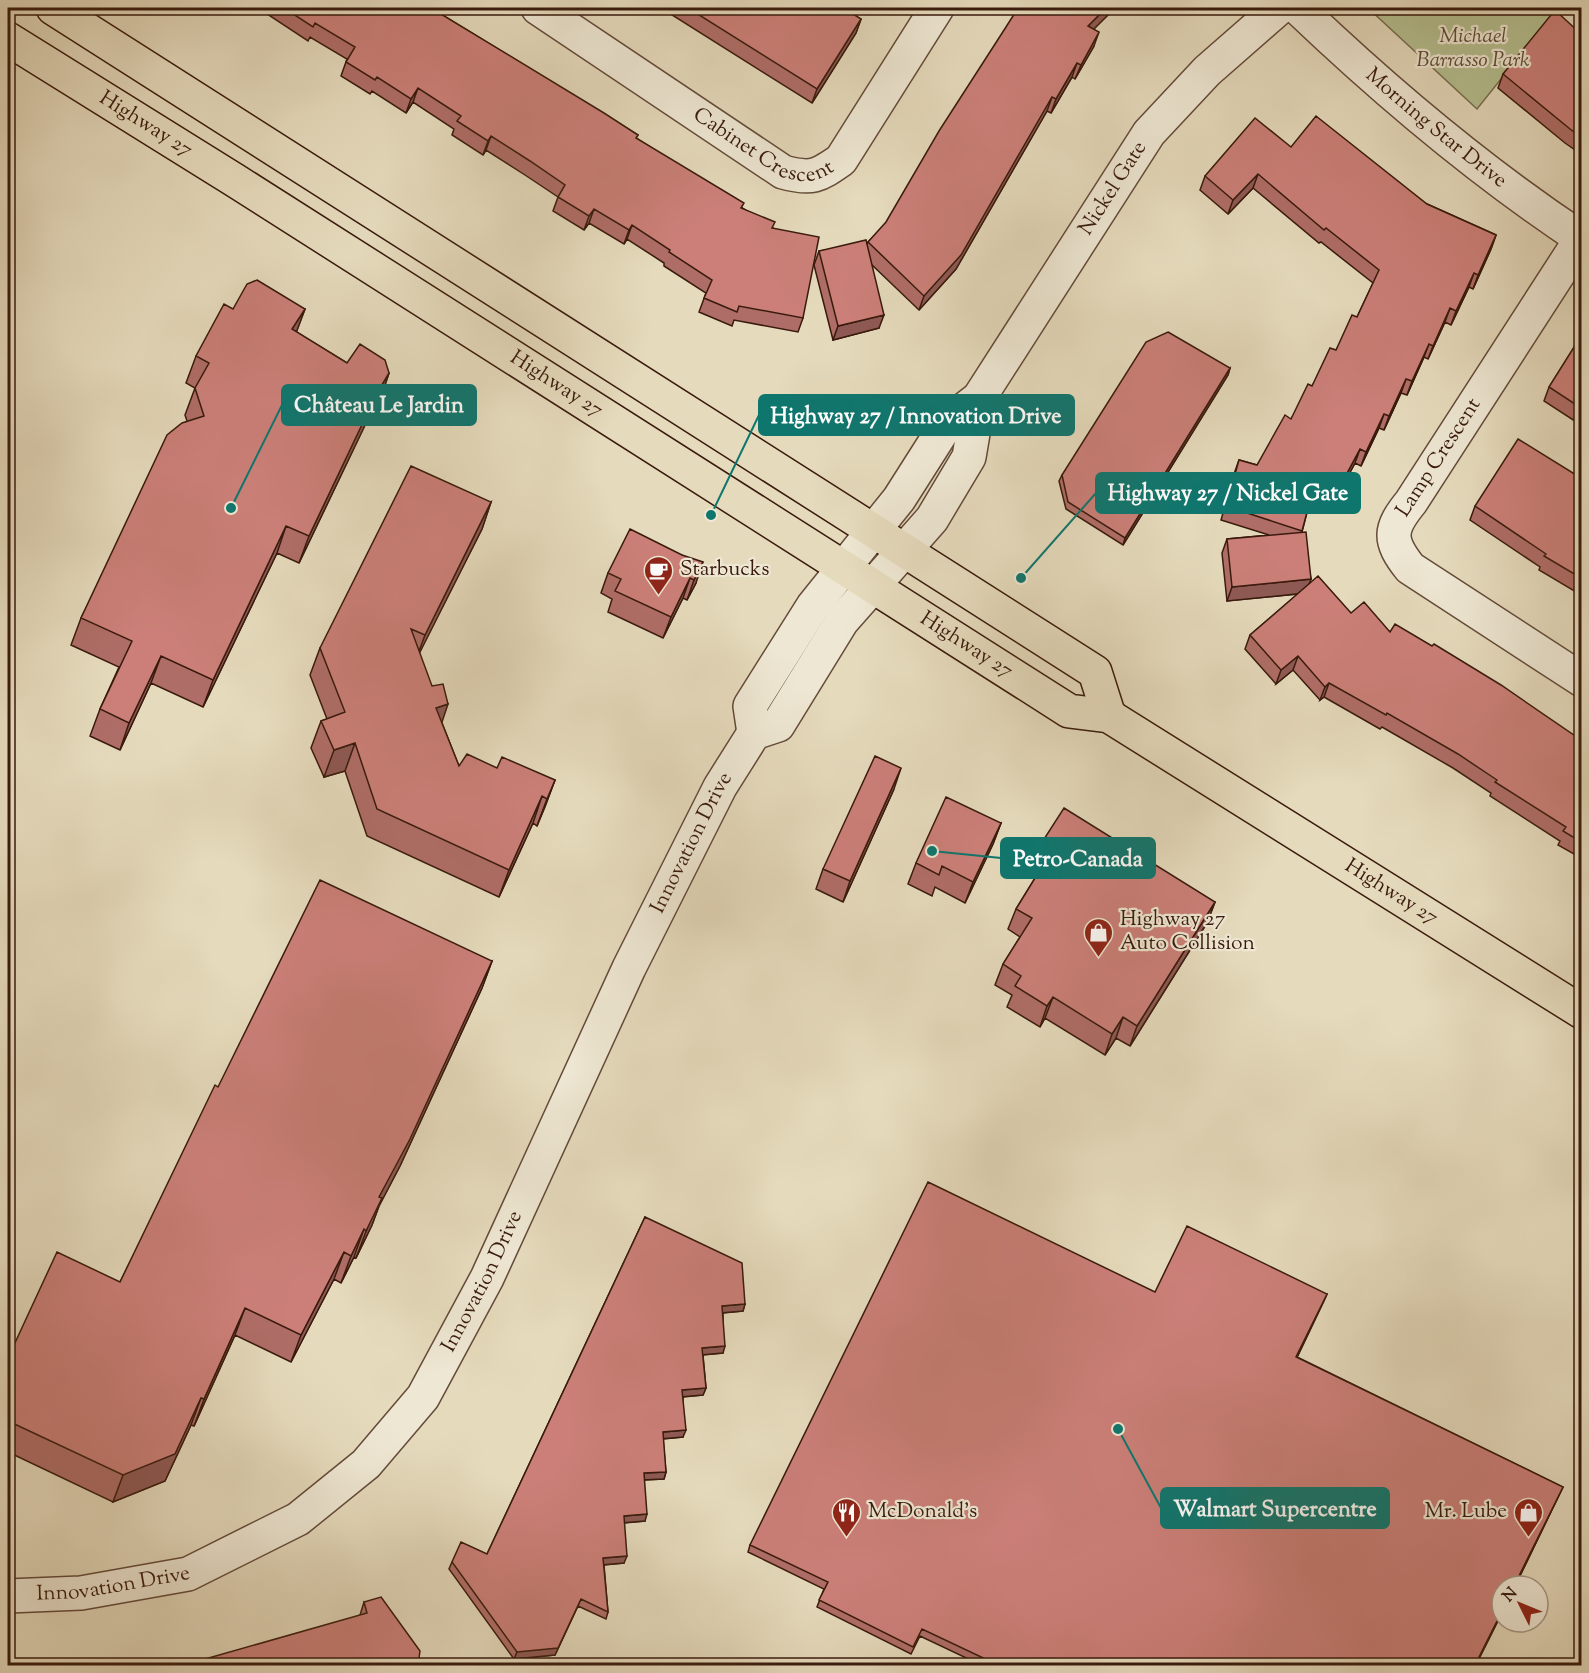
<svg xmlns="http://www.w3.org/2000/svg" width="1589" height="1673" viewBox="0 0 1589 1673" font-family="'Sorts Mill Goudy',serif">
<rect width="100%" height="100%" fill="#e5dabc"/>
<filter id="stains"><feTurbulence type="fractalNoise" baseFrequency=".00333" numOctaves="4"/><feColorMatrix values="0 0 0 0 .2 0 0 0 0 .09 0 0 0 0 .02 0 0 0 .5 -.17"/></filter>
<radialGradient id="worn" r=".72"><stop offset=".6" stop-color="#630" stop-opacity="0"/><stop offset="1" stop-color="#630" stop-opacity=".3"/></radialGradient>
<path fill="#b5bf90" stroke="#776c4e" stroke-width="1.5" d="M1368 8H1558L1477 109Z"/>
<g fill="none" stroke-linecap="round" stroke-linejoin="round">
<defs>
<g id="minor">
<path id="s1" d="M538 8 783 172C812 180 818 176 841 160L937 8"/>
<path id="s2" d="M1298 8C1386 92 1481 172 1582 239"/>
<path d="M1581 239 1411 502C1389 529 1388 540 1410 568L1582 680"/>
<path id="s3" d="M754 733 750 706 813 606 899 499 948 422 979 398 1149 133 1207 71 1279 8"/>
<path id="s4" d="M8 1596 81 1593 188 1574 298 1519 366 1464 423 1397 487 1278 629 968 720 787 754 733 778 725 842 621 932 519 969 457 979 398"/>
</g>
<g id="major">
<path d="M53 8 1095 672 1109 716"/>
<path id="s5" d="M8 39 236 181 1069 711 1109 716 1582 1012"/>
</g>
</defs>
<use href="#minor" stroke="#644a39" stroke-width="36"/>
<use href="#major" stroke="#391a0d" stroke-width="36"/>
<use href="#minor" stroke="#eee7d3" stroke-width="33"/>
<use href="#major" stroke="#e5dabc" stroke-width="33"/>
</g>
<path fill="#af6d67" stroke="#391a0d" stroke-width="1.5" d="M258 8H431L638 135 636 138 773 228 803 318 798 332 734 320 732 326 699 312 706 293 664 266V263L627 239 624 244 589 223 584 230 553 211 558 197 525 175 486 150 483 155 452 135 454 129 413 102 406 113 372 91 370 94 341 76 347 59 310 37 308 41Z
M661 8H861L855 16 861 19 856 33 812 103Z
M1115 8 1093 29 1094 46 1075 79 1072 77 1051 113 1047 111 956 269 919 310 872 265 879 328 833 340 814 265 819 251 867 245 868 242Z
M1581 34V154L1565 143 1498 88 1503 74Z
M1291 147 1427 204 1496 235 1491 249 1473 289 1469 287 1451 325 1445 322 1428 359 1424 357 1407 395 1401 393 1384 430 1379 428 1361 466 1355 463 1333 504 1312 493 1302 532 1311 579 1309 584 1351 613 1390 632 1581 740V858L1558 845 1560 841 1490 796 1491 793 1453 768 1382 727 1380 729 1324 697 1320 700 1293 670 1276 684 1245 649 1250 635 1298 594 1227 601 1222 553 1227 539 1269 535 1221 520 1234 474 1239 460 1257 465 1291 419 1312 386 1336 350 1357 317 1373 283 1321 242 1319 243 1253 188 1228 214 1200 190 1205 176Z
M233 309H305L296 332 347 363 389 373 380 400 367 421 299 563 277 553 203 707 151 683 120 750 90 736 100 709 119 667 71 645 81 618 187 421 185 415 195 388 186 383 196 356Z
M1581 336V425L1544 401 1549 387Z
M1230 368 1228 375 1123 545 1066 509 1059 481 1062 475Z
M1581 478V595L1539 570 1540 567 1470 520 1475 506Z
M491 502 482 529 419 653 442 723 459 766 497 768 555 780 537 826 533 823 499 897 367 836 345 771 324 777 311 748 321 721 327 719 310 675 320 648Z
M682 555 696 583 687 600 683 598 663 638 608 612 612 599 601 593 608 573Z
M894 789 843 902 816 889 823 869Z
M1001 823 993 844 965 903 935 887 932 896 908 884 916 863Z
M1037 850 1215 902 1207 923 1130 1046 1116 1038 1105 1055 1045 1018 1040 1027 1007 1007 1012 995 995 985 1003 964 1020 937 1008 929 1016 909 1037 875 1030 871Z
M492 961 482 988 400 1166 379 1206 372 1225 356 1258 354 1257 341 1283 334 1279 291 1362 235 1335 194 1426 191 1425 165 1481 113 1502 8 1452V1358L120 1282 218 1087Z
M645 1217 745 1304 743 1311 723 1313V1353L703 1355 706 1388 703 1395 683 1397V1437L663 1439 666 1472 664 1479 644 1480 645 1521 624 1523V1563L604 1565 608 1612 606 1619 578 1606 555 1655 514 1659 449 1569 452 1562 487 1554Z
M1155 1292 1327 1294 1297 1357 1563 1487 1515 1586H1502L1476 1665H981L920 1636 911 1654 817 1607 824 1589 748 1552 750 1545Z
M364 1602 418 1665 360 1615Z"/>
<path fill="#8e5954" stroke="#391a0d" stroke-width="1.5" d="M857 8H861L848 28 853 14Z
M1106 8H1115L1083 40 1088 26Z
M861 19 856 33 812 103 817 89Z
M1099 32 1094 46 1075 79 1081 65Z
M1077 63 1072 77 1051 113 1056 99Z
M418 88 413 102 406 113 411 99Z
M1052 97 1047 111 956 269 919 310 924 296Z
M491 136 486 150 483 155 488 141Z
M1258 174 1253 188 1228 214 1233 200Z
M594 209 589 223 584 230 589 216Z
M632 225 627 239 624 244 629 230Z
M1496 235 1491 249 1473 289 1478 275Z
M1474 273 1469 287 1451 325 1456 311Z
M1450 308 1445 322 1428 359 1433 346Z
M305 309 295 336 292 329Z
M884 315 879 328 833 340 838 326Z
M1429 344 1424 357 1407 395 1412 381Z
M1230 368 1228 375 1123 545 1125 538Z
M389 373 380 400 367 421 299 563 309 536 377 393Z
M1406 379 1401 393 1384 430 1389 416Z
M1384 414 1379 428 1361 466 1366 452Z
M1360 449 1355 463 1333 504 1338 490Z
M491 502 482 529 415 662 425 635Z
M286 526 277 553 203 707 213 680Z
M703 562 696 583 687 600 694 580Z
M690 578 683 598 663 638 671 617Z
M1311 579 1306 593 1227 601 1232 587Z
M161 656 151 683 120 750 129 723Z
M1298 656 1293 670 1276 684 1281 670Z
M1329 683 1324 697 1320 700 1325 687Z
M448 704 439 731 436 708Z
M355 743 345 771 324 777 334 750Z
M901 768 894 789 843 902 850 881Z
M555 780 545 807 537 826 547 799Z
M542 796 533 823 499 897 509 870Z
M1001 823 993 844 965 903 973 882Z
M1215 902 1207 923 1130 1046 1137 1026Z
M492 961 482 988 400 1166 379 1206 372 1225 356 1258 379 1197Z
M1053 997 1045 1018 1040 1027 1047 1006Z
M1123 1017 1116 1038 1105 1055 1112 1034Z
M364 1229 354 1257 341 1283 351 1256Z
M344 1252 334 1279 291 1362 301 1335Z
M1327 1294 1324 1301 1294 1364 1296 1357Z
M745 1304 743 1311 720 1313 722 1306Z
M245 1308 235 1335 194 1426 204 1399Z
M725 1346 723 1353 700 1355 702 1348Z
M706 1388 703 1395 680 1397 682 1390Z
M201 1398 191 1425 165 1481 113 1502 123 1475Z
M686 1430 683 1437 660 1439 663 1432Z
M666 1472 664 1479 641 1480 644 1473Z
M1563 1487 1515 1586H1514Z
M647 1514 645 1521 621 1523 624 1516Z
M627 1556 624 1563 601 1565 603 1558Z
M581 1599 555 1655 514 1659 517 1652Z
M1502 1611V1613L1476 1665H1475Z"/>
<path fill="#cb7f78" stroke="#391a0d" stroke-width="1.5" d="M284 8H431L604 113 638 135 636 138 744 203 741 208 775 222 772 228 819 237 803 318 739 306 737 312 704 298 712 280 669 252 670 250 632 225 629 230 594 209 589 216 558 197 565 185 530 161 491 136 488 141 457 121 461 116 418 88 411 99 377 77 375 80 346 62 355 47 315 23 313 27Z
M688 8H857L853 14 861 19 817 89Z
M1018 8H1106L1088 26 1099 32 1081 65 1077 63 1056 99 1052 97 961 255 924 296 868 242 886 222 939 131 1006 27Z
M1555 10 1581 34V137L1570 129 1503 74Z
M1316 116 1427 204 1496 235 1478 275 1474 273 1456 311 1450 308 1433 346 1429 344 1412 381 1406 379 1389 416 1384 414 1366 452 1360 449 1338 490 1316 478 1302 531 1226 506 1239 460 1257 465 1285 415 1291 419 1308 384 1312 386 1330 348 1336 350 1352 315 1357 317 1379 270 1326 228 1324 230 1258 174 1233 200 1205 176 1255 118 1291 147Z
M866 240 884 315 838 326 819 251Z
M257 280 305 309 292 329 347 363 360 344 385 360 389 373 377 393 309 536 286 526 213 680 161 656 129 723 100 709 132 641 81 618 167 435 182 423 204 416 195 388 209 363 196 356 224 304 233 309 247 284Z
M1168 332 1230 368 1125 538 1068 502 1062 475 1146 342Z
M1581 336V408L1549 387Z
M1518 439 1581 478V578L1544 556 1546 554 1475 506Z
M411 466 491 502 425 635 411 629 432 686 443 684 448 704 436 708 459 766 467 754 497 768 502 757 555 780 547 799 542 796 509 870 377 809 355 743 334 750 321 721 345 712 320 648Z
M630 529 682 555 703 562 694 580 690 578 671 617 615 591 621 579 608 573Z
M1306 532 1311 579 1232 587 1227 539Z
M1318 576 1351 613 1364 602 1390 632 1395 624 1432 646 1434 644 1501 685 1581 740V842L1563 831 1566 827 1495 782 1497 780 1458 754 1387 713 1386 715 1329 683 1325 687 1298 656 1281 670 1250 635Z
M875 756 901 768 850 881 823 869Z
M946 797 1001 823 973 882 942 866 939 875 916 863Z
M1064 808 1215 902 1137 1026 1123 1017 1112 1034 1053 997 1047 1006 1015 986 1021 976 1003 964 1032 918 1016 909 1048 857 1037 850Z
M320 880 492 961 410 1139 379 1197 382 1198 366 1231 364 1229 351 1256 344 1252 301 1335 245 1308 204 1399 201 1398 175 1454 123 1475 8 1421V1358L57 1252 120 1282 215 1085 218 1087Z
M928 1182 1155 1292 1187 1226 1327 1294 1296 1357 1563 1487 1514 1586H1502V1611L1475 1665H998L922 1629 913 1647 819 1600 828 1582 750 1545Z
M645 1217 742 1263 745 1304 722 1306 725 1346 702 1348 706 1388 682 1390 686 1430 663 1432 666 1472 644 1473 647 1514 624 1516 627 1556 603 1558 608 1612 581 1599 558 1648 517 1652 452 1562 461 1542 487 1554Z
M381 1597 420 1651 418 1665H184L367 1613 364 1602Z"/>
<defs>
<symbol id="cafe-pin" viewBox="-11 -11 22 30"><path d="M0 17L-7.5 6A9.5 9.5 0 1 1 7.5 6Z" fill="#8f2418" stroke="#eee7d3"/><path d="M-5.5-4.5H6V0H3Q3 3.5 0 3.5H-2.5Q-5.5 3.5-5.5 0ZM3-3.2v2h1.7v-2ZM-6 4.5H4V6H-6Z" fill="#fff"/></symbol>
<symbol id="shop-pin" viewBox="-11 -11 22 30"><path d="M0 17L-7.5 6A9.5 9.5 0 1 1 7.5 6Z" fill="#8f2418" stroke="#eee7d3"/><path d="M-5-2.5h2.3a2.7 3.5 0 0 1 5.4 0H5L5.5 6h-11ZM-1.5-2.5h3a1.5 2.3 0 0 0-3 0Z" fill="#fff"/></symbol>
<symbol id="restaurant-pin" viewBox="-11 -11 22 30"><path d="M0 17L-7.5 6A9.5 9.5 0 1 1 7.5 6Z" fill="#8f2418" stroke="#eee7d3"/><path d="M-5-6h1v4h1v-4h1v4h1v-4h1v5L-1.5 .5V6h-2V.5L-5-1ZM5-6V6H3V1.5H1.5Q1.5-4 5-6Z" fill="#fff"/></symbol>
</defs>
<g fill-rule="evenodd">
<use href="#cafe-pin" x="642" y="554" width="33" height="45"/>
<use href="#shop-pin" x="1082" y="916" width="33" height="45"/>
<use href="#restaurant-pin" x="830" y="1496" width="33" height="45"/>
<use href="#shop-pin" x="1512" y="1496" width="33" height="45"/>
</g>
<g text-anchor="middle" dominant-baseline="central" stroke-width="4.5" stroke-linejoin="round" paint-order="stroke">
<g font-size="21" font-style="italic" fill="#5e4c34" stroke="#eee7d3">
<text x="1473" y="37">Michael<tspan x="1473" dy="24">Barrasso Park</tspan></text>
</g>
<g font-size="21" fill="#391a0d" stroke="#eee7d3">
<text stroke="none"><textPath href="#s5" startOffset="162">Highway 27</textPath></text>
<text stroke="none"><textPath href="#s2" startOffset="183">Morning Star Drive</textPath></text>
<text stroke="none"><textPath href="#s1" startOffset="268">Cabinet Crescent</textPath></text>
<text stroke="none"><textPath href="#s3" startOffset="662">Nickel Gate</textPath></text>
<text stroke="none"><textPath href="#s5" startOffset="648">Highway 27</textPath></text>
<text transform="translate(1439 458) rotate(-57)">Lamp Crescent</text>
<text stroke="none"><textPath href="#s5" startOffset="1134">Highway 27</textPath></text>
<text stroke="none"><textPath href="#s4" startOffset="1096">Innovation Drive</textPath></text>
<text stroke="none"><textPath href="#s5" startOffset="1629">Highway 27</textPath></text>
<text stroke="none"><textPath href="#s4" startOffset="610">Innovation Drive</textPath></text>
<text stroke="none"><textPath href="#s4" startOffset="106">Innovation Drive</textPath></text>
</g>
<g font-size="21" fill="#391a0d" stroke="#eee7d3" text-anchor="start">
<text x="680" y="570">Starbucks</text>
<text x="1120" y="920">Highway 27<tspan x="1120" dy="24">Auto Collision</tspan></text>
<text x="868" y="1512">McDonald's</text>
<text x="1507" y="1512" text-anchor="end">Mr. Lube</text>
</g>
</g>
<path fill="none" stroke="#0f766e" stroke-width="2" d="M231 508L282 405M711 515L759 415M1021 578L1096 493M932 851L1001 858M1118 1429L1161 1508"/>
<g fill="#0f766e" stroke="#eee7d3" stroke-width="2">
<circle cx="231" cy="508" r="6"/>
<circle cx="711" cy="515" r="6"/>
<circle cx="1021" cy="578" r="6"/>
<circle cx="932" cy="851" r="6"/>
<circle cx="1118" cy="1429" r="6"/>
</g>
<g fill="#0f766e" stroke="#0f766e" stroke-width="2">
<rect x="282" y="385" width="194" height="40" rx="6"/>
<rect x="759" y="395" width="315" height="40" rx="6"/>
<rect x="1096" y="473" width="264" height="40" rx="6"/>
<rect x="1001" y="838" width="154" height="40" rx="6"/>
<rect x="1161" y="1488" width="228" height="40" rx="6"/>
</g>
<g font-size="22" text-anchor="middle" font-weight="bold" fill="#fff">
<text x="379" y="412">Château Le Jardin</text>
<text x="916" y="423">Highway 27 / Innovation Drive</text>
<text x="1228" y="500">Highway 27 / Nickel Gate</text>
<text x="1078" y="866">Petro-Canada</text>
<text x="1275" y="1516">Walmart Supercentre</text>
</g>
<rect width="1589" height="1673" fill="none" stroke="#e5dabc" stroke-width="30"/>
<rect x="9" y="9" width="1571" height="1655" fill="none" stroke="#391a0d" stroke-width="3"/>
<rect x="15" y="15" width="1559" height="1643" fill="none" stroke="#391a0d" stroke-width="1.5"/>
<g transform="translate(1520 1604) rotate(313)"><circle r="28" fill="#eee7d3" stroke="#a69584" stroke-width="1.5"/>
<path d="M0-4.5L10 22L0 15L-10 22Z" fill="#8f2418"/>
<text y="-9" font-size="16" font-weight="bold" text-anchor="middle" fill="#391a0d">N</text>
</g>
<rect width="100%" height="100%" filter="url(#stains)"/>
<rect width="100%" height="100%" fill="url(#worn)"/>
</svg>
